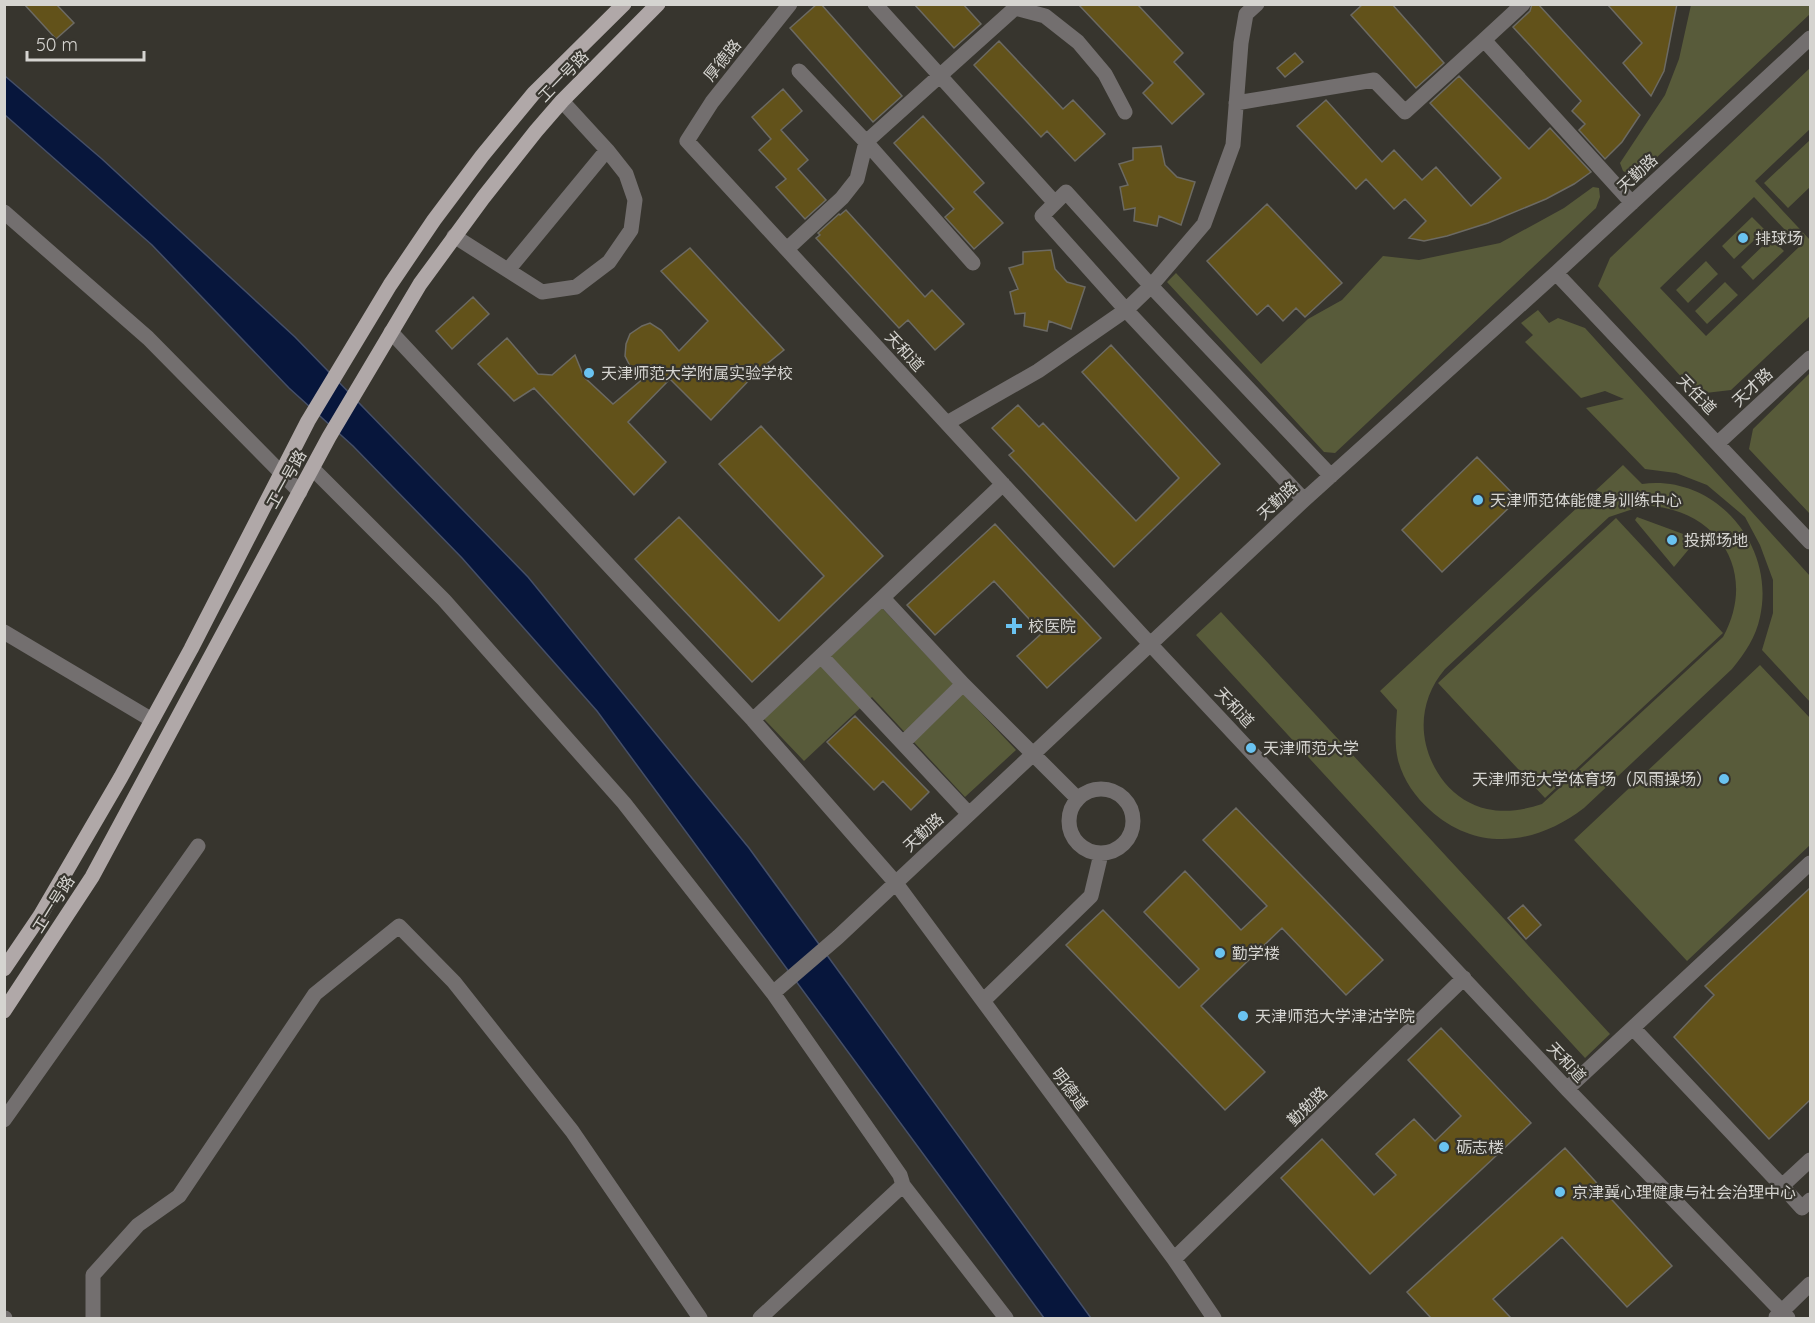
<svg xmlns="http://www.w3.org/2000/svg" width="1815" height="1323" viewBox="0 0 1815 1323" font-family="Quicksand,'Noto Sans SC',sans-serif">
<rect width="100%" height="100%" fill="#37352e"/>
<path fill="#585b3a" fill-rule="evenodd" d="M1691 5H1810V14L1640 173 1631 175 1623 171 1620 163 1665 95 1679 59Z
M1810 68V129L1755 181 1810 240V316L1731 390 1697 394 1598 286 1610 258ZM1754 197 1800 246 1706 336 1660 288Z
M1810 140V187L1788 208 1764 183Z
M1593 187 1599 188 1600 197 1596 208 1335 453 1324 452 1167 282 1176 273 1261 364 1308 319 1342 300 1383 256 1419 260 1500 243 1564 208Z
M1752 217 1765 230 1734 259 1722 246Z
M1771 238 1784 251 1753 280 1741 267Z
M1706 261 1718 274 1688 303 1676 290Z
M1725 282 1738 295 1707 324 1695 311Z
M1538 310 1549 323 1558 318 1585 328 1810 576V702L1762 650 1773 613V580L1760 545 1745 517 1707 485 1676 473 1645 469 1586 408 1624 399 1605 391 1581 398 1525 342 1533 335 1521 323Z
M1810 373V514L1749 449 1753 429Z
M1623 465 1642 484C1715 474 1776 545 1760 617 1756 637 1745 653 1732 669L1584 808C1536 845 1477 853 1430 810 1415 797 1403 779 1398 760 1394 743 1396 726 1397 710L1380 691ZM1652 506C1722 513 1757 575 1723 637L1542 804C1524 810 1506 813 1487 809 1471 806 1455 795 1445 783 1417 748 1416 703 1445 669L1609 517 1636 508Z
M1637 517 1694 538 1689 549 1674 567 1635 520Z
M1616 518 1723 633 1545 798 1438 683Z
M882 608 1016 750 965 797 872 697 804 761 764 719Z
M1221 612 1610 1034 1585 1058 1196 635Z
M1760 665 1810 718V845L1687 961 1574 840Z"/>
<path fill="#07163c" stroke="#454f68" stroke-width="1.5" d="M5 76 102 159 295 337 528 577 749 848 1091 1318H1044L597 711 462 558 353 446 289 388 152 245 5 115Z"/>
<path fill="#62521a" stroke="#6c6a63" stroke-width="1.5" d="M24 4H56L74 23 56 39Z
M817 4H821L902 96 873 122 790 28Z
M914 4H963L981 24 954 48Z
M1078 4H1137L1183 53 1174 62 1204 94 1172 124 1143 93 1153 83Z
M1363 4H1392L1444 63 1416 88 1351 15Z
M1532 4H1538L1640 115 1622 142 1605 159 1579 130 1585 124 1572 111 1581 101 1513 27 1530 11Z
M1607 4H1677L1664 71 1651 96 1623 63 1642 43Z
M999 41 1063 109 1073 100 1105 134 1075 161 1047 131 1041 137 974 65Z
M1295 53 1303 62 1285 77 1277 68Z
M1459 76 1529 149 1550 128 1591 172 1574 184 1546 199 1488 223 1447 236 1424 241 1409 238 1426 221 1405 199 1394 209 1366 179 1356 189 1297 126 1326 100 1382 162 1394 150 1422 180 1436 167 1471 206 1501 178 1430 103Z
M783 89 802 111 781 130 808 160 798 169 826 200 805 219 776 187 786 179 759 150 771 139 752 117Z
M923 116 984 183 974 192 1003 223 974 249 945 217 954 209 894 143Z
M1161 146 1165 165 1177 177 1195 182 1181 225 1159 216 1157 226 1134 221 1135 208 1124 210 1120 187 1128 185 1119 164 1133 160V148Z
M1267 204 1342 283 1305 317 1296 308 1283 321 1268 305 1257 315 1207 261Z
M846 210 925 297 932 290 964 324 935 350 908 320 899 328 816 238 820 235 818 233 839 214 840 215Z
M690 248 784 350 756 373 711 420 670 379 628 422 666 462 634 495 534 388 514 401 478 364 507 338 538 374 552 375 575 355 584 377 613 404 645 377 630 366 625 356 626 344 630 334 642 326 650 323 661 330 679 351 708 321 661 271Z
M1051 250 1055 269 1067 282 1085 287 1071 329 1049 321 1047 331 1024 326 1025 313 1015 314 1010 292 1018 289 1009 268 1023 264V252Z
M473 297 489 314 452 349 436 331Z
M1111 345 1220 464 1114 567 1009 455 1014 451 992 428 1018 405 1039 427 1043 423 1136 521 1179 478 1082 372Z
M761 426 883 556 752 682 635 559 679 517 779 621 824 576 719 464Z
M1477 457 1518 499 1442 572 1402 530Z
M995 524 1101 638 1047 688 1017 656 1042 633 994 581 935 635 907 605Z
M855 716 929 792 911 810 883 781 874 790 827 742Z
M1236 808 1383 960 1346 995 1282 928 1201 1006 1265 1072 1225 1110 1066 945 1103 910 1179 988 1199 969 1144 912 1185 871 1241 930 1267 906 1203 840Z
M1810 888V1100L1769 1139 1674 1037 1714 995 1705 986Z
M1523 905 1541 925 1526 939 1508 918Z
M1441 1028 1531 1123 1370 1274 1281 1178 1322 1139 1374 1195 1396 1175 1376 1154 1414 1119 1435 1141 1461 1116 1408 1060Z
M1565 1148 1672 1266 1627 1307 1562 1237 1493 1299 1511 1318H1431L1407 1292Z"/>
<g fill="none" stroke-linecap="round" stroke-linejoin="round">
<path stroke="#736f6f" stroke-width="15" d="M790 4 712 102 687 141 1151 645 1567 1089 1788 1318
M875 4 1055 203
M1257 4 1246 14 1241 43 1233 145 1204 224 1151 286 1126 310 1304 500
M1523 4 1484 40 1632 203
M1236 103 1374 80 1405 112 1484 40
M4 212 148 338 300 492
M454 236 542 292 576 287 609 262 631 230 635 200 626 174 607 150 562 101
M787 249 842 198 857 179 866 142 799 71
M973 263 866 142 1015 8 1045 16 1078 42 1105 74 1125 112
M508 270 607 150
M1556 273 1810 542
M391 332 753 720 895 882 1174 1259 1214 1318
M947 423 1038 371 1126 310 1042 216 1066 192 1151 286 1331 476
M1718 443 1810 358
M313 469 444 600 624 803 773 993 900 1175 903 1185 1006 1318
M883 598 963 684 1077 798
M4 632 152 720
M821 656 969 814
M753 720 1003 484
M903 743 963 684
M1069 821a32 32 0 1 1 64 0a32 32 0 1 1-64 0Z
M773 993 838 937 1304 500 1556 273 1810 38
M983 1001 1091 896 1101 854
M1633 1028 1782 1186
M1567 1089 1810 863
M4 1120 198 846
M1810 1160 1782 1186 1802 1208 1810 1200
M1174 1259 1464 978
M1776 1317 1810 1284
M4 1318H5
M93 1318V1275L138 1225 179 1196 315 994 399 926 454 982 572 1131 700 1318
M760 1318 903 1185"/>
<path stroke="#b0a8a8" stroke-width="15" d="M4 969 40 916 121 777 191 649 308 421 390 285 434 220 482 156 534 93 624 4
M4 1011 92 877 329 437 420 284 483 198 536 131 562 101 658 4"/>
</g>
<g fill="#6ac3f1" stroke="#37352e" stroke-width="2">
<circle cx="1743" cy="238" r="6"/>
<circle cx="589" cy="373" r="6"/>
<circle cx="1478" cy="500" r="6"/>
<circle cx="1672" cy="540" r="6"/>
<path d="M1011 617h6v6h6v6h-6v6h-6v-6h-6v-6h6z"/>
<circle cx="1251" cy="748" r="6"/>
<circle cx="1724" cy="779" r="6"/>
<circle cx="1220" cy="953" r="6"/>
<circle cx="1243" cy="1016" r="6"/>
<circle cx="1444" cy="1147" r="6"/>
<circle cx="1560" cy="1192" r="6"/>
</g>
<g text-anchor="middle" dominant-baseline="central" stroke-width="4.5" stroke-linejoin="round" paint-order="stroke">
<g font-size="16" fill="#d5d4d0" stroke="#37352e">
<text transform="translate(722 60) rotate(-51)">厚德路</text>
<text transform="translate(563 76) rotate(-46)">工一号路</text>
<text transform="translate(1637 173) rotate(-43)">天勤路</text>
<text transform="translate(905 351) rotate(47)">天和道</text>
<text transform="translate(1752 387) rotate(-43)">天才路</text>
<text transform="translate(1697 394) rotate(46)">天任道</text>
<text transform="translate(286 479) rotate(-61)">工一号路</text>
<text transform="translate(1277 500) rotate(-43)">天勤路</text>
<text transform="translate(1235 707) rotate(47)">天和道</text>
<text transform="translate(923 832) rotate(-43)">天勤路</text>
<text transform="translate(53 904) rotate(-58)">工一号路</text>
<text transform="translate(1567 1062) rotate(47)">天和道</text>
<text transform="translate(1070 1089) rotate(53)">明德道</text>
<text transform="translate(1307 1106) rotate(-44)">勤勉路</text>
</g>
<g font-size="16" fill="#d5d4d0" stroke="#37352e" text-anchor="start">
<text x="1755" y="238">排球场</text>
<text x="601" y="373">天津师范大学附属实验学校</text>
<text x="1490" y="500">天津师范体能健身训练中心</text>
<text x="1684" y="540">投掷场地</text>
<text x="1028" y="626">校医院</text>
<text x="1263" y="748">天津师范大学</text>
<text x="1712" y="779" text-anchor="end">天津师范大学体育场（风雨操场）</text>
<text x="1232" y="953">勤学楼</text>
<text x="1255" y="1016">天津师范大学津沽学院</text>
<text x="1456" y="1147">砺志楼</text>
<text x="1572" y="1192">京津冀心理健康与社会治理中心</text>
</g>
</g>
<rect width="1815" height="1323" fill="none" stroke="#d5d4d0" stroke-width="12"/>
<path d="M27 51v9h117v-9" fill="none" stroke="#d5d4d0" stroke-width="3"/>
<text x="36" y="51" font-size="18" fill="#d5d4d0" stroke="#37352e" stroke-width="4.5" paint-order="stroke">50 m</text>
</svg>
